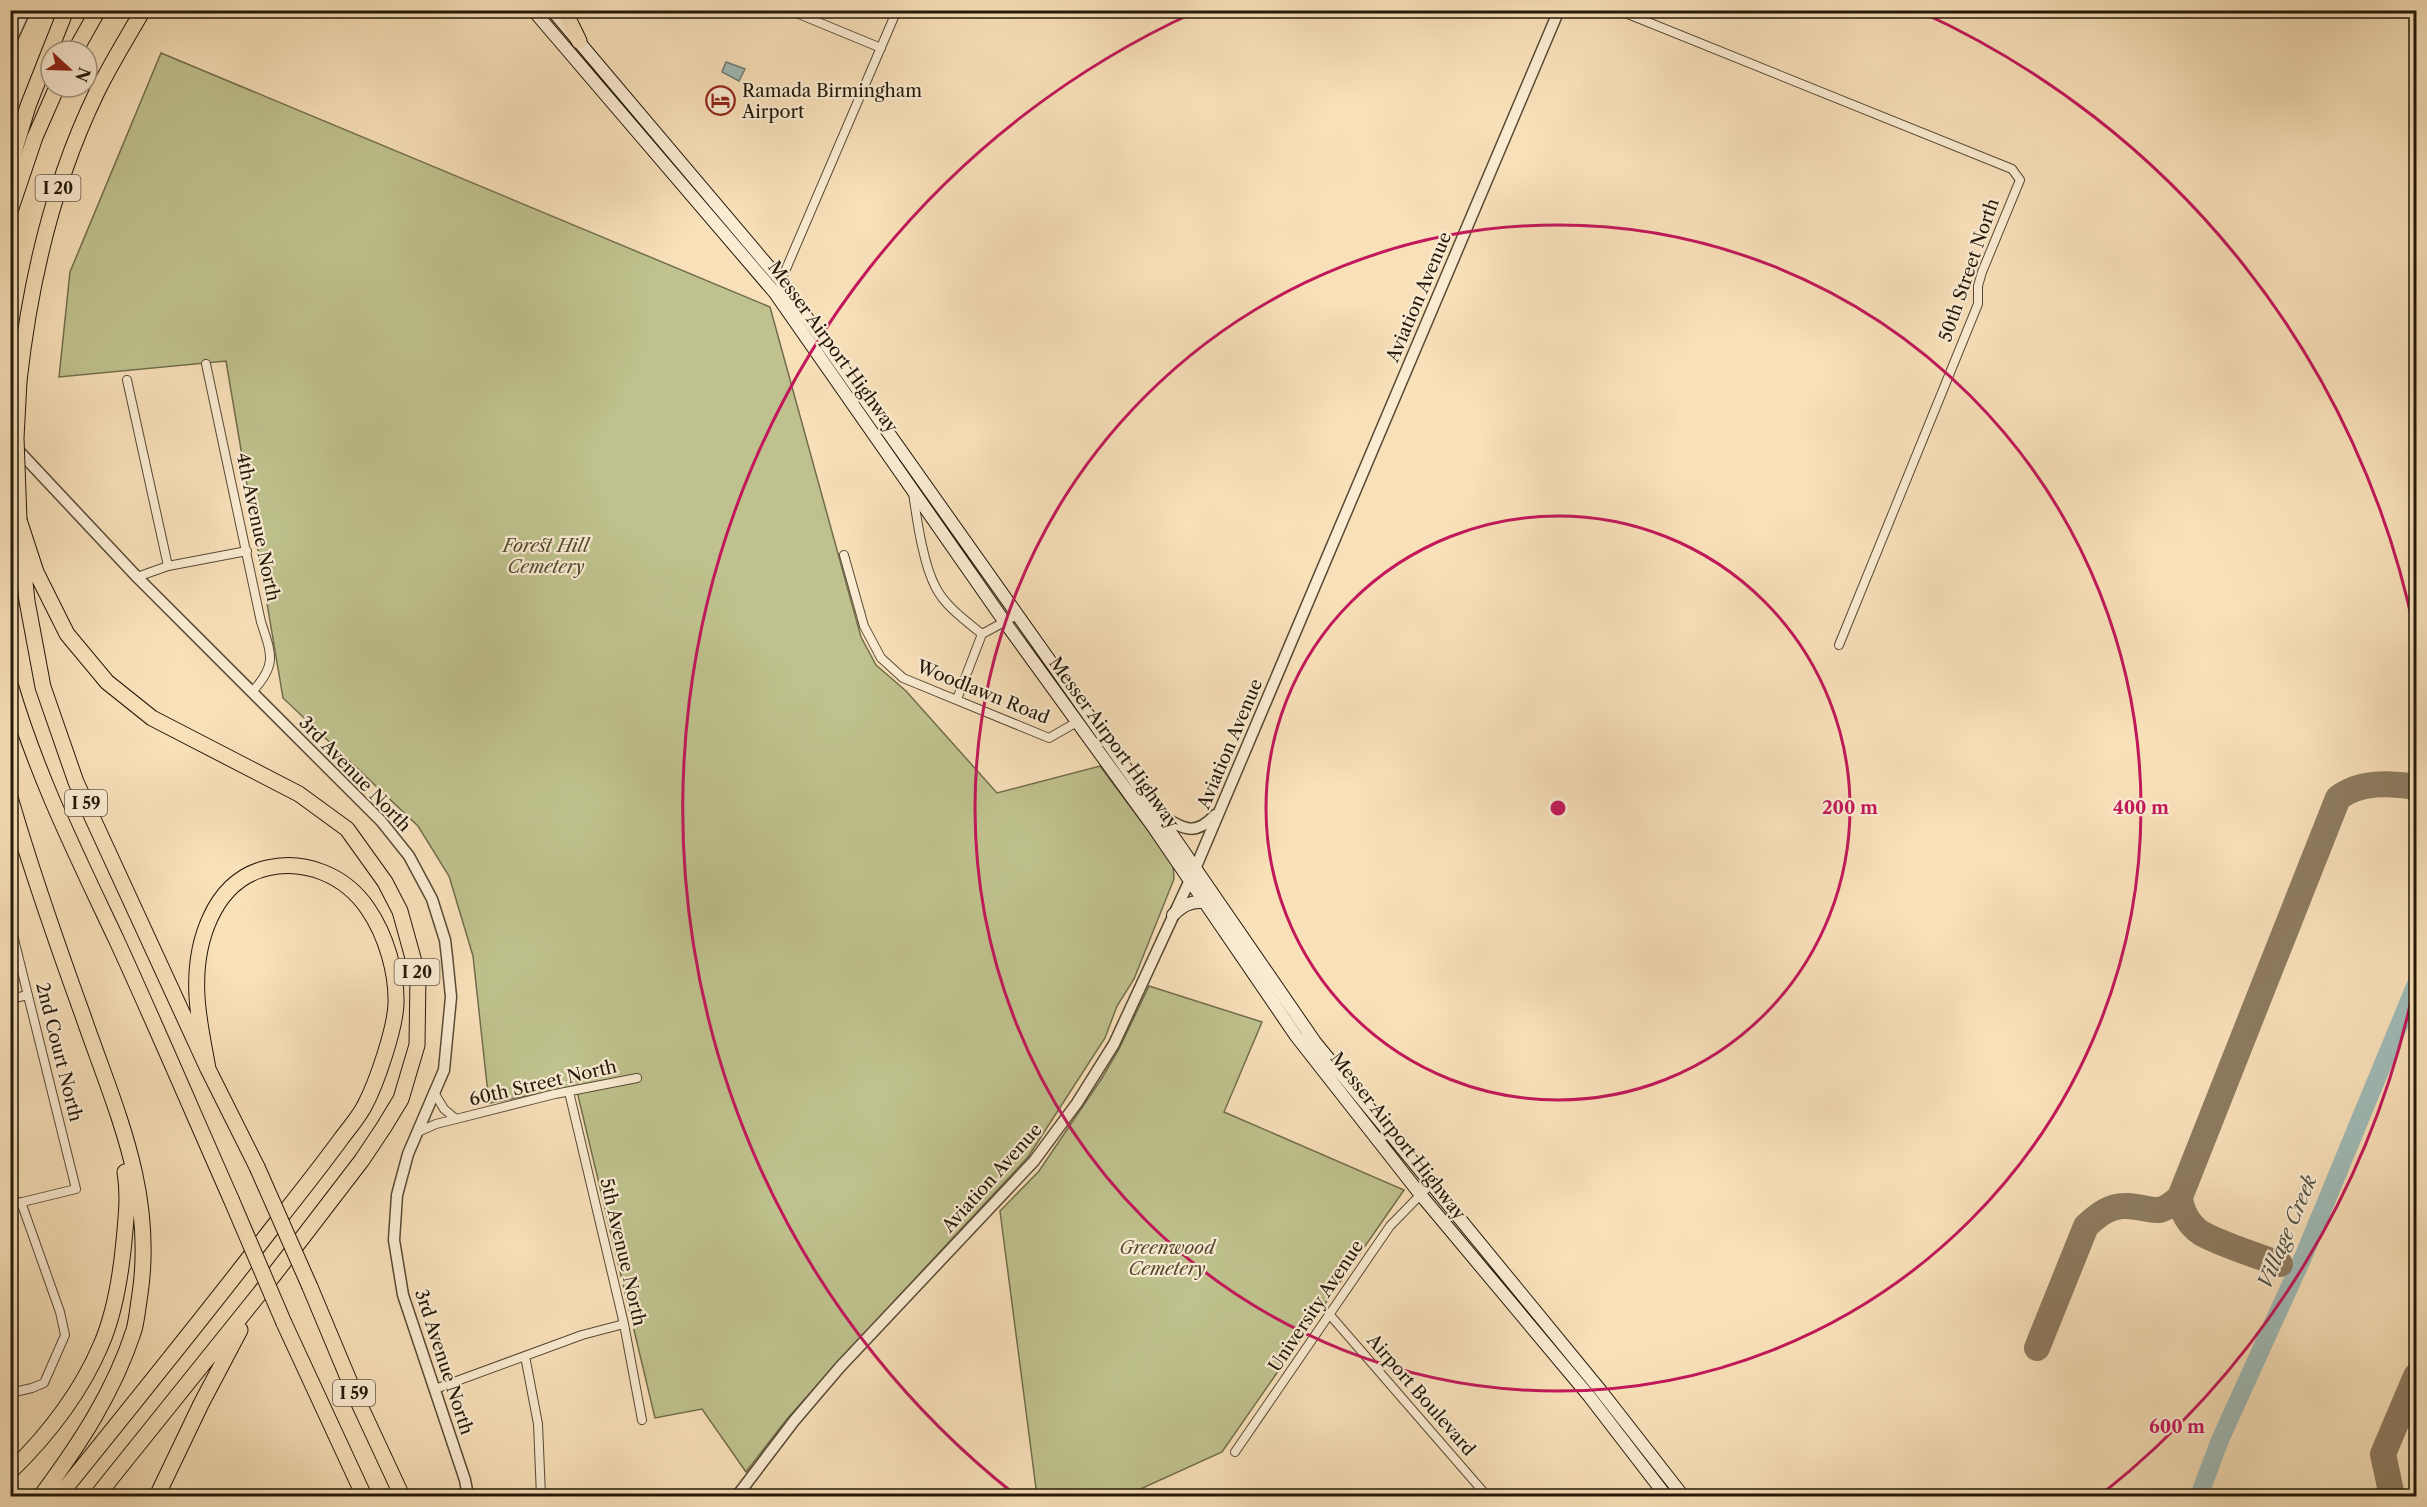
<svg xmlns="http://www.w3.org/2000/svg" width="2427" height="1507" viewBox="0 0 2427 1507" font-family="'Libre Caslon Text',serif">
<rect width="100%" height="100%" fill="#f8e0b9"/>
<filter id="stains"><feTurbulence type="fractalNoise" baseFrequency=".00333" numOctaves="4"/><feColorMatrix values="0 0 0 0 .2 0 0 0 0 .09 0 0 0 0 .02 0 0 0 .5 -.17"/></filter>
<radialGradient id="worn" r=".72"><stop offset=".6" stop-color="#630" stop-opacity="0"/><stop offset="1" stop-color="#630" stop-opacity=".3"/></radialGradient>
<path fill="#bfc28e" stroke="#716d4c" stroke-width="1.5" d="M161 53 770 307 861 637 876 665 906 691 997 793 1100 766 1173 864 1174 879 1134 979 1117 1006 1105 1038 1028 1157 835 1365 787 1419 746 1472 702 1409 655 1418 576 1087 489 1103 473 956 449 876 418 826 283 698 226 361 59 377 70 272Z
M1149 986 1262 1022 1224 1112 1404 1190 1222 1452 1125 1496H1037L1000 1211 1039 1171 1102 1078 1119 1049Z"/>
<path fill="#9fbbb7" stroke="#6d7a71" stroke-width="1.5" d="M726 62 745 69 739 81 722 72Z"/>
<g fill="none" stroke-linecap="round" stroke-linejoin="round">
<path stroke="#9fbbb7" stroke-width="18" d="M2199 1496 2220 1440 2304 1255 2416 984"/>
<path stroke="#8e7c61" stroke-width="26" d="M2280 1264C2258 1256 2220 1244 2201 1233 2189 1225 2181 1211 2180 1197L2338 798C2360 781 2390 783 2416 787
M2037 1348 2086 1226C2098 1215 2110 1205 2127 1206 2154 1207 2156 1219 2180 1197
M2392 1496 2383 1454 2416 1376"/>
<defs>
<path id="minor" d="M789 10 881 48
M1618 10 2012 169 2020 180 1982 272 1978 286V304L1839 645
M780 283 897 10
M206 364 261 622C272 655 277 665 252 692
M127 380 168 566
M913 493C917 520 923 564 936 588 946 607 966 621 982 634
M844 555 864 626 881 658 903 678 1049 738 1077 722
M137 577 168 566 247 551
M957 699 982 634 1017 615
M10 923 76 1189 10 1205
M10 999 28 995
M569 1092 624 1324 642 1420
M435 1094 444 1109 456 1119 555 1094 637 1078
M418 1132 436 1124 456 1119
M1330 1315 1487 1496
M525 1356 538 1424 541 1496
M435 1389 582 1335 624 1324
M10 1393 32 1388 44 1383 65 1335 60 1312 21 1202
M1235 1452 1390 1226 1431 1184"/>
<path id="tertiary" d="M10 43 25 10
M16 448 137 577 381 821 409 856 432 899 445 940 447 957 451 997 444 1070 408 1154 397 1195 394 1240 403 1295 465 1480 468 1496
M1159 814C1182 828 1194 838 1215 815
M737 1496 794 1421 840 1367 1034 1161 1077 1103 1114 1044 1195 869 1559 10"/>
<path id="secondary" d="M533 10 775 293 1004 621 1154 828 1296 1036 1420 1194 1589 1396 1666 1496
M552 10 781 281 1140 788 1315 1042 1601 1391 1683 1496
M1173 915C1182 906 1190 901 1203 902"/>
<path id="motorway" d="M564 10 579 41
M75 51 98 10
M10 165 28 106 66 10
M10 211 35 137 57 87
M19 381C30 282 52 185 96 94 110 65 127 38 143 10
M19 520 36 572 67 634 107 682 152 718 299 794 347 829 385 882 400 911 418 976 417 1045 401 1099 384 1127 362 1160 260 1293 97 1496
M21 544 27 601 43 687 76 782 208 1069 257 1167
M10 684C37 776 76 854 117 941 156 1026 193 1113 231 1199
M10 797C31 870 56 941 82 1013 115 1109 155 1190 140 1294 138 1306 137 1319 134 1330 114 1392 79 1445 41 1496
M310 1287 356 1397 402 1496
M284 1323 364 1496
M10 1472C47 1436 81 1392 101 1345 114 1315 121 1273 124 1241 126 1218 129 1196 125 1172
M59 1496C131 1407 203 1318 273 1227 296 1198 319 1169 341 1139 349 1128 359 1117 365 1105 377 1082 395 1029 396 1004 397 973 386 935 368 909 346 876 306 859 267 868 212 881 194 945 197 996 198 1020 204 1045 208 1069
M157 1496 201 1404 240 1330"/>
</defs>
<use href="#minor" stroke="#584a35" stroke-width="10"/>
<use href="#tertiary" stroke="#584a35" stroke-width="13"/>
<use href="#secondary" stroke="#231809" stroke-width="14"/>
<use href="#motorway" stroke="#231809" stroke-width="17"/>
<use href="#minor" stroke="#faebd2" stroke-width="8"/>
<use href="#tertiary" stroke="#faebd2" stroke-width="10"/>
<use href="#secondary" stroke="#faebd2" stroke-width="12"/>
<use href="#motorway" stroke="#f8e0b9" stroke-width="15"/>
<defs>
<path id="motorway-bridge" d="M19 381 16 438 19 520
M257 1167 310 1287
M231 1199 284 1323"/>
</defs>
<use href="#motorway-bridge" stroke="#231809" stroke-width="17" stroke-linecap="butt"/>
<use href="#motorway-bridge" stroke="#f8e0b9" stroke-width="15"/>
</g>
<g fill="none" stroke="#c2185b" stroke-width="3">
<circle cx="1558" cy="808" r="292"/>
<circle cx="1558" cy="808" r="583"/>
<path d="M2415 982A875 875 0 0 1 2103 1493M1013 1493A875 875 0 0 1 1195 12M1921 12A875 875 0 0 1 2415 634"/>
</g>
<defs>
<symbol id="hotel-ring" viewBox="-11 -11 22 22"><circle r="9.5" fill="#faebd2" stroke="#8f2418" stroke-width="1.5"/><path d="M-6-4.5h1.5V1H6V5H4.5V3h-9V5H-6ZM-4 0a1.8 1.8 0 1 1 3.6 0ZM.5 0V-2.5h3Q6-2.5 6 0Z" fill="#8f2418"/></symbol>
</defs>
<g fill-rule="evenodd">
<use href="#hotel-ring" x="704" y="84" width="33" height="33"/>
</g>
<g text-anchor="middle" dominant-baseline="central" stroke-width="4.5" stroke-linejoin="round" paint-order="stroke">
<g fill="#faebd2" stroke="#645745" stroke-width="1.5">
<rect x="35.5" y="175" width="45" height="26" rx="4.5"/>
<rect x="65" y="790" width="42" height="26" rx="4.5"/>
<rect x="394.5" y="959" width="45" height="26" rx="4.5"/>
<rect x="333" y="1380" width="42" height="26" rx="4.5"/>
</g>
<g font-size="16" font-weight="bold" fill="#231809">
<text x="58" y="188">I 20</text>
<text x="86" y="803">I 59</text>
<text x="417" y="972">I 20</text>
<text x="354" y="1393">I 59</text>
</g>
<g font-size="18" fill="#231809" stroke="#faebd2" text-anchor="start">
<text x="742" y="91">Ramada Birmingham<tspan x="742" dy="21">Airport</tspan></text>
</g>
<g font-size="18" fill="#231809" stroke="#faebd2">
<text transform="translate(1969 270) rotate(-71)">50th Street North</text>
<text transform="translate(1419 297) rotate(-67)">Aviation Avenue</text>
<text transform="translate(833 347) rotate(54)">Messer Airport Highway</text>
<text transform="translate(258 527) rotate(78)">4th Avenue North</text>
<text transform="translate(983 692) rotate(22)">Woodlawn Road</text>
<text transform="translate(1114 743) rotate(54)">Messer Airport Highway</text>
<text transform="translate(1230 744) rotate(-67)">Aviation Avenue</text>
<text transform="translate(355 774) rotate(46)">3rd Avenue North</text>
<text transform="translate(59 1052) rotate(76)">2nd Court North</text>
<text transform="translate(543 1083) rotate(-13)">60th Street North</text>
<text transform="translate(1398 1136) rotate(52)">Messer Airport Highway</text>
<text transform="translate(992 1178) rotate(-48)">Aviation Avenue</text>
<text transform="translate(623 1252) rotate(77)">5th Avenue North</text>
<text transform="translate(1316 1306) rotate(-56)">University Avenue</text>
<text transform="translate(444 1362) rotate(72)">3rd Avenue North</text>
<text transform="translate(1421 1395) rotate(49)">Airport Boulevard</text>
</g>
<g font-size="18" font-style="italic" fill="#524b31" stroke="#faebd2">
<text x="546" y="546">Forest Hill<tspan x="546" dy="21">Cemetery</tspan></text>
<text x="1167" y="1248">Greenwood<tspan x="1167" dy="21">Cemetery</tspan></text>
</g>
<g font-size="20" font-style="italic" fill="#4e5146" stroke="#faebd2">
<text transform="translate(2287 1232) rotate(-67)">Village Creek</text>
</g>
</g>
<circle cx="1558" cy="808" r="9" fill="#c2185b" stroke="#faebd2" stroke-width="3"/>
<g font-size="18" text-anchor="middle" font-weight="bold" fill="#c2185b" stroke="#faebd2" stroke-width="4.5" stroke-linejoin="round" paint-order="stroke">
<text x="1850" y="814">200 m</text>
<text x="2141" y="814">400 m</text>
<text x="2177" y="1433">600 m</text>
</g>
<rect width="2427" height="1507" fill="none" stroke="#f8e0b9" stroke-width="36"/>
<rect x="12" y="12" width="2403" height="1483" fill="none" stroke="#231809" stroke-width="3"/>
<rect x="18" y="18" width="2391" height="1471" fill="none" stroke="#231809" stroke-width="1.5"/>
<g transform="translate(69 69) rotate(112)"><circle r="28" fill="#faebd2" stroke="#a49782" stroke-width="1.5"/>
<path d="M0-4.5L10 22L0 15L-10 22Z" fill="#8f2418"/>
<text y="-9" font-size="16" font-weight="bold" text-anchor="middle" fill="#231809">N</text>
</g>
<rect width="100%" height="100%" filter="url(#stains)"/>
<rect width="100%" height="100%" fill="url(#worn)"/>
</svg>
